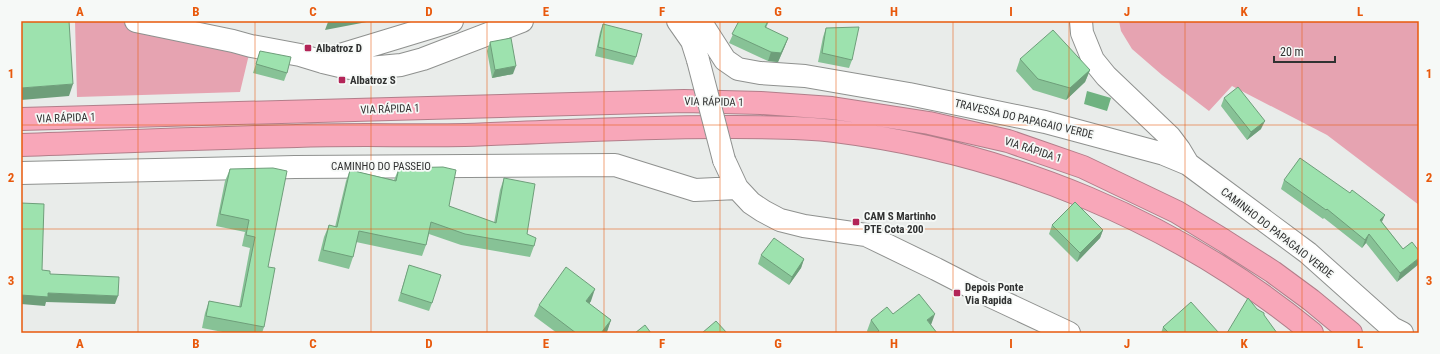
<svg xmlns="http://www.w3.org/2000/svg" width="1440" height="354" viewBox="0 0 1440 354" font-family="'Roboto Condensed',sans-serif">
<rect width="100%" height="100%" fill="#e9ecea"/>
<path fill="#e6a3b1" d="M75 21H136L251 46 240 92 77 97Z
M1119 21H1419V205L1327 135 1232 86 1209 111 1162 75 1132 49 1121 31Z"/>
<path fill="#6fb280" d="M1087 91 1111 98 1107 111 1084 104Z"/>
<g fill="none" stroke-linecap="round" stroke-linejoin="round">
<defs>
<path id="minor" d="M136 21 233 41 251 46 300 55 323 62 344 67 359 69 401 65 423 59 522 21
M678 21 692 41 698 60
M700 21 725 60 738 69 760 73 805 76 909 94 1045 122 1164 154 1188 164 1308 253 1392 328 1402 333
M1081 21 1082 33 1093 60 1106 76 1170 137 1179 149 1188 164
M323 62 340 55 452 21
M724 160 737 188 751 203 763 211 780 220 804 226 866 235 936 269 973 288 1069 333
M21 173 295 167 615 165 695 190 737 188"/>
<path id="highway" d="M21 119 684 101 761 103 832 108 929 123 1008 141 1083 167 1177 212 1223 240 1273 272 1311 300 1351 333
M21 145C113 142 205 138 297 136 353 134 409 136 465 135 555 132 645 126 734 127 768 127 802 127 835 131 1010 153 1176 221 1312 333"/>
</defs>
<use href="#minor" stroke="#8f918f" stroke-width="24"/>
<use href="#highway" stroke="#b27e8a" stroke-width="24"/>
<use href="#minor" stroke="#fff" stroke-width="22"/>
<use href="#highway" stroke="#f8a7b9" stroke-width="22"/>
<defs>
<path id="minor-bridge" d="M698 60 724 160"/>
</defs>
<use href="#minor-bridge" stroke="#8f918f" stroke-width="24" stroke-linecap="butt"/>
<use href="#minor-bridge" stroke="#fff" stroke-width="22"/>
</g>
<path fill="#87c296" d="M739 21H769L766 28 788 38 785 46 778 62 768 61 729 43Z
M603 24 636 57 633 65 595 56 600 32Z
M826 28 852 60 849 68 818 62 823 37Z
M490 42 513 74 492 78 487 51Z
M260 51 287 73 284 81 253 73Z
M1020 59 1090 70 1085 82 1066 100 1033 90 1016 71Z
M1224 98 1261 129 1247 140 1221 106Z
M399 168 449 206 494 223 500 190 504 178 527 234 534 246 530 257 461 245 429 234 426 245 422 256 356 242 353 257 349 269 318 261 324 237 329 225 335 227 346 181 350 170 394 180Z
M230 169 268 267 264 327 262 333H228L202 328 205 313 209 301 239 307 250 248 242 246 245 232 216 226 225 181Z
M1284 180 1382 222 1403 249 1412 242 1397 282 1366 243 1362 248 1324 218 1323 219 1281 189Z
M1052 225 1103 230 1100 238 1077 262 1049 234Z
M761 255 804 259 801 268 789 285 758 264Z
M409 265 432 303 429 311 398 301Z
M591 301 589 304 611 320 606 333H557L534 316 539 305Z
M893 314 931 325 937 333H868L867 331 871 320Z
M1163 327 1219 333H1161Z"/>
<path fill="#6e9e7a" d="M331 21H372L325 30 328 22Z
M788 38 785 46 778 62 768 61 771 52Z
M516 66 513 74 492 78 495 70Z
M1090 70 1085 82 1066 100 1070 88Z
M73 84 69 96 21 100V88Z
M1265 121 1261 129 1247 140 1251 132Z
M1385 215 1381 224 1380 220Z
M1103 230 1100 238 1077 262 1080 253Z
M1369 234 1366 243 1362 248 1365 240Z
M1419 258V264L1397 282 1400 273Z
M804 259 801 268 789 285 792 277Z
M595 289 591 301 582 313 586 301Z
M48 293 118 296 115 304 46 302 45 306 21 304V295Z
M935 314 931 325 927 320Z
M611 320 607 332 606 333H601Z"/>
<path fill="#9de2ae" stroke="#6e9e7a" d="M21 21H69L73 84 21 88Z
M739 21H768L765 27 788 38 781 53 771 52 732 34Z
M603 24 642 34 636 57 598 47Z
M859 27 852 60 822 53 826 28Z
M1053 30 1090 70 1070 88 1038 79 1020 59Z
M511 38 516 66 495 70 490 42Z
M260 51 291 57 287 73 256 64Z
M1238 87 1265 121 1251 132 1224 98Z
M1300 158 1350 193 1352 190 1385 215 1380 220 1403 249 1412 242 1419 251V258L1400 273 1369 234 1365 240 1327 209 1326 210 1284 180Z
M443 167 456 170 449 206 496 223 504 178 535 184 527 234 536 238 534 246 465 234 431 222 426 245 359 231 353 257 323 250 329 225 337 227 350 170 396 181 399 168Z
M273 168 287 171 268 267 275 268 264 327 206 316 209 301 241 307 255 237 246 235 249 220 220 214 230 169Z
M1075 202 1103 230 1080 253 1052 225Z
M21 203 44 204 42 270 50 271V274L119 277 118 296 48 293V297L21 295Z
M774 238 804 259 792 277 761 255Z
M409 265 441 275 432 303 401 293Z
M566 267 595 289 586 301 611 320 601 333H576L539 305Z
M919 294 935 314 927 320 937 333H876L879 331 871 320 887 307 893 314Z
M1248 298 1257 309 1264 313V315L1277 333H1227Z
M1191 302 1219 333H1169L1163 327Z
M716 321 727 333H702Z
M645 325 651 333H635Z"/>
<path fill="none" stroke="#e8590c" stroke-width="1" stroke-opacity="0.55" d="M138 21V333M255 21V333M371 21V333M487 21V333M604 21V333M720 21V333M836 21V333M953 21V333M1069 21V333M1185 21V333M1302 21V333M21 125H1419M21 229H1419"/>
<g fill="#b32558" stroke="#f6f9f7" stroke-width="1.5">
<rect x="304" y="44" width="8" height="8" rx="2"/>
<rect x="338" y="76" width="8" height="8" rx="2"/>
<rect x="852" y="218" width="8" height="8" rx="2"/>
<rect x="953" y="289" width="8" height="8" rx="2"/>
</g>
<g text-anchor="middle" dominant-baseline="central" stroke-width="3.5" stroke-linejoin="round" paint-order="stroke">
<g font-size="11" font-weight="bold" fill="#313232" stroke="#f6f9f7" text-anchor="start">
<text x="316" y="48">Albatroz D</text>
<text x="350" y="80">Albatroz S</text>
<text x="864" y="216">CAM S Martinho<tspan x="864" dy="13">PTE Cota 200</tspan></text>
<text x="965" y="287">Depois Ponte<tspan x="965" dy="13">Via Rapida</tspan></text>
</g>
<g font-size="11" fill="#313232" stroke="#f6f9f7">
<text transform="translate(714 102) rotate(1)">VIA RÁPIDA 1</text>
<text transform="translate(390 109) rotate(-2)">VIA RÁPIDA 1</text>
<text transform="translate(66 118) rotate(-2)">VIA RÁPIDA 1</text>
<text transform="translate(1024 119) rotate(13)">TRAVESSA DO PAPAGAIO VERDE</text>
<text transform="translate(1033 150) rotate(18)">VIA RÁPIDA 1</text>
<text x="381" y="166">CAMINHO DO PASSEIO</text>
<text transform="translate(1277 233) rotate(38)">CAMINHO DO PAPAGAIO VERDE</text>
</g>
</g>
<rect width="1440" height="354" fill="none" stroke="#f6f9f7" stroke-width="44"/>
<path d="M1274 56v6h61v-6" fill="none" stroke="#313232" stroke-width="2"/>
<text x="1280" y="56" font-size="12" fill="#313232" stroke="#f6f9f7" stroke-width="3" paint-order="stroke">20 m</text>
<rect x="22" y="22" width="1396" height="310" fill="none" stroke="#e8590c" stroke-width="1.5"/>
<g font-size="13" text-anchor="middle" font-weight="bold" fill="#e8590c">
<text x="80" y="16">A</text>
<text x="196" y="16">B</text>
<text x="313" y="16">C</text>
<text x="429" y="16">D</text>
<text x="546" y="16">E</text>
<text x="662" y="16">F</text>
<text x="778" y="16">G</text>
<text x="894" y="16">H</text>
<text x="1011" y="16">I</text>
<text x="1127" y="16">J</text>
<text x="1244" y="16">K</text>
<text x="1360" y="16">L</text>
<text x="11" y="78">1</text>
<text x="1429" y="78">1</text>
<text x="11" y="182">2</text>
<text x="1429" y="182">2</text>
<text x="11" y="285">3</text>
<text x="1429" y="285">3</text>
<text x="80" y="348">A</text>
<text x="196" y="348">B</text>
<text x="313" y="348">C</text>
<text x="429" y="348">D</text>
<text x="546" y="348">E</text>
<text x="662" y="348">F</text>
<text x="778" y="348">G</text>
<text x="894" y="348">H</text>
<text x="1011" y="348">I</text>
<text x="1127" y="348">J</text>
<text x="1244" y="348">K</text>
<text x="1360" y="348">L</text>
</g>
</svg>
